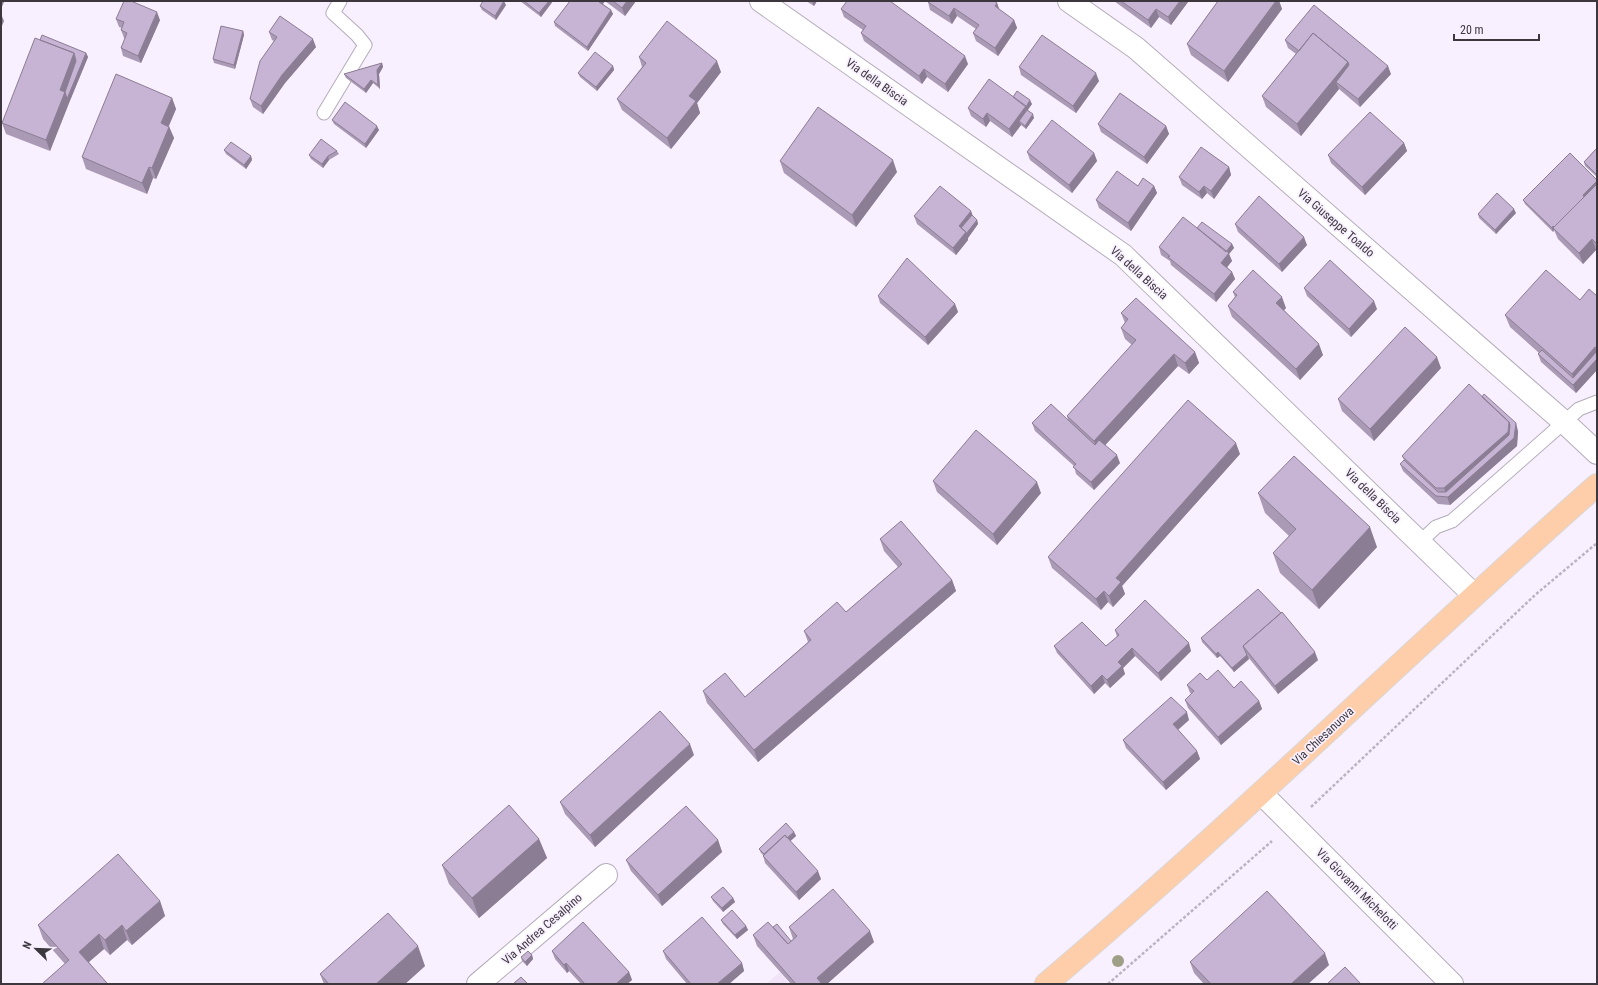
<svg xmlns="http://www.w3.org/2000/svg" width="1598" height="985" viewBox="0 0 1598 985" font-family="'Roboto Condensed',sans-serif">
<rect width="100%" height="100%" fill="#f9f0ff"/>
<path fill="#f1e4f9" d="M780 972 789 984H766Z"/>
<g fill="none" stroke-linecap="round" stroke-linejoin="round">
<defs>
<path id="service" d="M324 113 365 45 357 35 333 13 340 1
M1420 542 1436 527 1452 521 1579 409 1597 402"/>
<path id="minor" d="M761 1 1123 255 1474 595
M1069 1 1136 48 1564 422 1597 453
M1262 794 1452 984
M478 984 606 875"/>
<path id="primary" d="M1046 984C1235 824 1411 649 1597 485"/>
</defs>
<use href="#service" stroke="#b5acba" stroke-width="15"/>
<use href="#minor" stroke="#b5acba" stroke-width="24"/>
<use href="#primary" stroke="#d8d7d8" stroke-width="24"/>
<path stroke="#bbb4c0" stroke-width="2.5" stroke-dasharray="3 2" stroke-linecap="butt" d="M1311 807 1535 595 1597 543
M1108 984 1272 841"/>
<use href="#service" stroke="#fff" stroke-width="13"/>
<use href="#minor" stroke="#fff" stroke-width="22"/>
<use href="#primary" stroke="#feceaa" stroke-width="22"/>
</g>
<circle fill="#9f9f87" cx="1118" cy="961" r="6"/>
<path fill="#ab9ab5" d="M520 1H553L541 17Z
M570 1H636L625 16 605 1 603 4 611 10 613 14 588 51 555 26 554 22Z
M806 1H817L814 6Z
M1114 1H1187L1188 2 1171 25 1159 17 1151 28Z
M1218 1H1279L1282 9 1228 82 1191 55 1187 44Z
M928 2 997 3 999 10 1014 20 1017 28 998 56 976 41 973 33 976 29 957 16 952 24 930 10Z
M506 5 496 20 482 10 480 6Z
M841 9 968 64 948 92 927 77 922 84 864 41 861 33 863 30 844 17Z
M116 19 160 20 141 63 123 56 121 48 125 38H124L121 30 122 28 119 27Z
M243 31 244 35 235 69 214 63 213 59Z
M269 32 316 47 285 83 263 114 253 107 250 99 274 41 272 40Z
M40 40 86 53 88 57 69 103 50 151 6 134 2 123Z
M1285 40 1391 74 1360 107 1339 89 1301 136 1266 107 1262 96 1296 54 1288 48Z
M639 57 721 72 697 103 700 113 671 149 622 110 617 99 642 67Z
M382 63 383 67 379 74 380 89 373 83 366 93 346 78 344 74Z
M613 66 614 70 597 91 580 77 578 73Z
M1019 67 1099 81 1076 113 1021 75Z
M1013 97 1032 104 1028 110 1034 118 1026 129 1021 125 1012 137 990 121 986 127 971 116 968 108Z
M172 98 176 109 169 126 174 138 156 179 153 178 147 194 86 169 82 157Z
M332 120 379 130 366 148 334 124Z
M1098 124 1166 126 1169 134 1147 164 1101 132Z
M1404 143 1407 151 1365 195 1331 163 1328 155Z
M1597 148V177L1585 166 1584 162Z
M224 150 251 156 252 160 246 169 226 154Z
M337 151 339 154 329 160 323 168 311 159 309 155Z
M1027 152 1094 153 1097 161 1072 193 1030 160Z
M780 161 897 172 856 227 784 173Z
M1229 167 1231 175 1214 199 1207 193 1202 199 1182 185 1179 177Z
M1597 180V251L1596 250 1583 264 1558 239 1554 230 1553 232 1525 204 1523 200Z
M1154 186 1157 193 1131 231 1099 208 1096 200Z
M971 211 972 215 977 220 978 224 968 238V240L956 255 917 224 914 216Z
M1516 213 1496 234 1479 218 1478 214Z
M1235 224 1307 245 1282 272 1238 232Z
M1197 228 1232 244 1234 248 1229 254 1232 261 1227 267 1232 272 1235 279 1216 302 1171 265 1170 261 1161 255 1159 247Z
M1304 288 1377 309 1351 337 1307 296Z
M1233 292 1286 308 1284 310 1323 355 1300 380 1232 317 1228 306 1235 297Z
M878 296 955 304 958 312 928 345 880 303Z
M1597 296V370L1576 393 1541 362 1538 354 1539 353 1510 327 1505 315Z
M1121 313 1195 352 1199 363 1189 374 1178 366 1105 445 1120 463 1094 490 1076 474 1074 466 1035 431 1032 423 1068 420 1067 416 1132 345 1125 339 1121 328 1125 323Z
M1441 368 1374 441 1342 411 1338 399Z
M1518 431 1517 446 1450 505 1438 504 1403 471 1400 464 1404 460 1402 456Z
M1240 454 1122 586 1125 594 1113 607 1108 602 1101 610 1052 568 1048 557Z
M933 481 1041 493 997 545 937 492Z
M1258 493 1377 547 1319 609 1280 573 1273 553 1289 536 1265 513Z
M880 539 952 580 956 591 758 762 707 703 703 691 745 697 808 642 804 631 846 612 898 567 884 551Z
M1115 630 1191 651 1161 681 1135 656 1123 668 1125 674 1110 688 1105 683 1094 694 1057 653 1054 646H1106L1117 637Z
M1201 638 1318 660 1278 694 1248 657 1249 659 1234 672 1220 656 1217 658 1202 642Z
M1207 680 1234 688 1259 701 1262 709 1221 745 1188 708 1185 700 1192 694 1190 693 1187 685Z
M1189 720 1178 730 1197 751 1200 759 1166 790 1126 748 1123 740Z
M694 755 595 847 565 814 560 802Z
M794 832 796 836 790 841 821 879 799 900 765 863 763 855 761 853 759 849Z
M539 839 547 858 479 918 449 884 442 865Z
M718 840 722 852 662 906 631 871 626 860Z
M711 897 733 898 735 902 723 912 713 901Z
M160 901 165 916 132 945 127 940 110 955 104 949 89 962 107 984H42L65 964 43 939 38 925Z
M721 920 746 926 748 930 737 939 723 924Z
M789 927 874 942 827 984H791L757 946 753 935 791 941 793 939Z
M552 951 629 972 632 980 627 984H581L569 971 567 973 555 959Z
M663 951 742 963 744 971 729 984H687L666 959Z
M532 955 533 959 527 966 522 961 521 957Z
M1190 962 1329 965 1308 984H1204L1194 973Z
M425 966 405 984H324L320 974Z"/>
<path fill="#8b7d94" d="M1 1H3L4 2 1 9Z
M504 1 506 5 496 20 495 16Z
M549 1H553L541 17 539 13Z
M600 1H605L601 6 599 2Z
M627 1H636L625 16 622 8Z
M812 1H817L814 6Z
M1180 1H1187L1188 2 1171 25 1168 17Z
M1276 1H1279L1282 9 1228 82 1224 71Z
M997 3 1000 11 995 6Z
M954 8 957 16 952 24 949 16Z
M1156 9 1159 17 1151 28 1148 20Z
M611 10 613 14 588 51 587 47Z
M157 12 160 20 141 63 138 56Z
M1 14 4 21 1 28Z
M1014 20 1017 28 998 56 995 48Z
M243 31 244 35 235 69 234 65Z
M313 39 316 47 285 83 263 114 261 106 282 75Z
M74 53 78 65 66 95 69 103 50 151 46 140 60 90Z
M86 53 88 57 69 103 67 99Z
M965 56 968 64 948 92 945 84Z
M717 61 721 72 697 103 700 113 671 149 667 138 689 96Z
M1348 62 1352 73 1336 82 1339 89 1301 136 1297 124Z
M382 63 383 67 379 74 380 89 378 85 377 70Z
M613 66 614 70 597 91 596 87Z
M1388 66 1391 74 1360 107 1358 99Z
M924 69 927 77 922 84 919 76Z
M1096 73 1099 81 1076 113 1073 106Z
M371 80 373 83 366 93 364 89Z
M172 98 176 109 165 134 161 123Z
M1030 100 1032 104 1019 121 1021 125 1012 137 1009 129Z
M987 113 990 121 986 127 983 119Z
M1033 114 1034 118 1026 129 1025 126Z
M377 126 379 130 366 148 365 144Z
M1166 126 1169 134 1147 164 1144 157Z
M169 127 174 138 156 179 152 168Z
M1404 143 1407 151 1365 195 1362 187Z
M1094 153 1097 161 1072 193 1069 185Z
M251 156 252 160 246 169 244 165Z
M328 156 329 160 323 168 322 164Z
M893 160 897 172 856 227 852 215Z
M149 167 153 178 147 194 142 183Z
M1229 167 1231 175 1214 199 1211 191Z
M1597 181V187L1585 199 1583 195Z
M1154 186 1157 193 1131 231 1128 223Z
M1204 186 1207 193 1202 199 1199 192Z
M1514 209 1516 213 1496 234 1495 230Z
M971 211 974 219 963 232 959 226Z
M977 220 978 224 968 238V240L956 255 953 248 966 232Z
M1553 226 1554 230 1553 232 1552 228Z
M1304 237 1307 245 1282 272 1279 264Z
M1592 239 1596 250 1583 264 1579 253Z
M1232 244 1234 248 1229 254 1232 261 1224 271 1221 263 1225 253Z
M1232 272 1235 279 1216 302 1214 294Z
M1282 297 1286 308 1280 314 1276 303Z
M1374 301 1377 309 1351 337 1349 329Z
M955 304 958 312 928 345 925 337Z
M1319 344 1323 355 1300 380 1296 369Z
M1595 347 1597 352V370L1576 393 1573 385 1575 383 1572 374Z
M1195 352 1199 363 1189 374 1185 363Z
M1174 354 1178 366 1098 453 1094 441Z
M1437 357 1441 368 1374 441 1370 429Z
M1509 422 1516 423 1518 431 1517 446 1450 505 1444 488Z
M1236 443 1240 454 1122 586 1125 594 1113 607 1109 596 1116 578Z
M1117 455 1120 463 1094 490 1091 482Z
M1037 482 1041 493 997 545 993 534Z
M1370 527 1377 547 1319 609 1312 590Z
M952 580 956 591 758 762 754 750Z
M1104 591 1108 602 1101 610 1096 599Z
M1189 643 1191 651 1161 681 1158 673Z
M1132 648 1135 656 1123 668 1125 674 1110 688 1107 680 1118 662Z
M1218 652 1220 656 1217 658 1216 654Z
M1315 652 1318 660 1278 694 1275 686Z
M1247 655 1249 659 1234 672 1232 668Z
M1102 675 1105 683 1094 694 1091 686Z
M1259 701 1262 709 1221 745 1218 737Z
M1187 712 1189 720 1175 732 1173 724Z
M690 744 694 755 595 847 590 835Z
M1197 751 1200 759 1166 790 1163 782Z
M794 832 796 836 769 861 767 857Z
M539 839 547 858 479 918 472 898Z
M718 840 722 852 662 906 658 895Z
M818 871 821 879 799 900 796 892Z
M733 898 735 902 723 912 722 908Z
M160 901 165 916 132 945 126 931Z
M122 925 127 940 110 955 105 940Z
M746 926 748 930 737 939 735 935Z
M870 931 874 942 827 984H819L817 978Z
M99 934 104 949 84 966 79 952Z
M418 946 425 966 405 984H376Z
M1325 953 1329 965 1308 984H1291Z
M532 955 533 959 527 966 525 962Z
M566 963 569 971 567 973 564 965Z
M742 963 744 971 729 984H717Z
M629 972 632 980 627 984H616Z"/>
<path fill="#c7b3d3" stroke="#8b7d94" d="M124 1H131L157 12 138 56 121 48 127 33 121 30 124 22 116 19Z
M483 1H504L495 16 480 6Z
M524 1H549L539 13Z
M570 1H600L599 2 611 10 587 47 554 22Z
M613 1H627L622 8Z
M847 1H890L965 56 945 84 924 69 919 76 861 33 866 26 841 9Z
M928 1H994L997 3 995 6 1014 20 995 48 973 33 979 25 954 8 949 16 928 2Z
M1121 1H1180L1168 17 1156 9 1148 20Z
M1218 1H1276L1224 71 1187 44Z
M1314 5 1388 66 1358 99 1336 82 1349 65 1348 62 1313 33 1299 51 1285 40Z
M280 16 313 39 282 75 261 106 250 99 260 61 277 37 269 32Z
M667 21 717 61 689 96 696 101 667 138 617 99 646 63 639 57Z
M221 26 243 31 234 65 213 59Z
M1313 33 1348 62 1297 124 1262 96Z
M42 35 86 53 67 99 65 92 76 61 74 53 40 40Z
M1042 35 1096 73 1073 106 1019 67Z
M35 38 74 53 60 90 65 92 46 140 2 123Z
M595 52 613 66 596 87 578 73Z
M382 63 377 70 378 85 371 80 364 89 344 74Z
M116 74 172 98 161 123 169 127 152 168 149 167 142 183 82 157Z
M989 79 1026 106 1009 129 987 113 983 119 968 108Z
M1017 91 1030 100 1026 107 1013 97Z
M1120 93 1166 126 1144 157 1098 124Z
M345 102 377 126 365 144 332 120Z
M818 107 893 160 852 215 780 161Z
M1027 110 1033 114 1025 126 1019 121Z
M1370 112 1404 143 1362 187 1328 155Z
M1052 120 1094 153 1069 185 1027 152Z
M321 139 337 151 328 156 322 164 309 155Z
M231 142 251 156 244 165 224 150Z
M1201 147 1229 167 1211 191 1204 186 1199 192 1179 177Z
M1597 148V175L1584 162Z
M1570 153 1597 180V181L1583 195 1584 197 1554 227 1553 226 1552 228 1523 200Z
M1117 171 1138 186 1143 178 1154 186 1128 223 1096 200Z
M1597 184V244L1592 239 1579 253 1553 228Z
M940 186 971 211 959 226 966 232 953 248 914 216Z
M1497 193 1514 209 1495 230 1478 214Z
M1259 196 1304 237 1279 264 1235 224Z
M972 215 977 220 966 234V232L961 228Z
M1183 217 1229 253 1221 263 1232 272 1214 294 1168 257 1170 256 1159 247Z
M1202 222 1232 244 1226 252 1197 228Z
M907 258 955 304 925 337 878 296Z
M1330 260 1374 301 1349 329 1304 288Z
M1253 270 1282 297 1276 303 1319 344 1296 369 1228 306 1237 295 1233 292Z
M1546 270 1580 300 1589 289 1597 296V348L1595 347 1572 374 1505 315Z
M1136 298 1195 352 1185 363 1174 354 1094 441 1067 416 1136 340 1121 328 1128 319 1121 313Z
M1405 327 1437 357 1370 429 1338 399Z
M1542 350 1573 378 1597 351V359L1573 385 1538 354Z
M1469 384 1509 422 1508 432 1444 488H1436L1402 456Z
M1484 394 1516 423 1514 438 1448 497 1436 496 1400 464 1404 460 1438 492H1446L1509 435 1510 425 1509 422 1482 397Z
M1188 400 1236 443 1116 578 1121 582 1109 596 1104 591 1096 599 1048 557Z
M1051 404 1095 445 1099 440 1117 455 1091 482 1073 467 1076 464 1032 423Z
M976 430 1037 482 993 534 933 481Z
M1294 456 1370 527 1312 590 1273 553 1296 529 1258 493Z
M901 521 952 580 754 750 703 691 725 673 745 697 811 640 804 631 837 602 846 612 902 564 880 539Z
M1258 589 1281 613 1243 646 1247 655 1232 668 1218 652 1216 654 1201 638Z
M1145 600 1189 643 1158 673 1132 648 1118 662 1122 666 1107 680 1102 675 1091 686 1054 646 1082 622 1106 646 1119 635 1115 630Z
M1282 612 1315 652 1275 686 1243 646Z
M1218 670 1234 688 1241 681 1259 701 1218 737 1185 700 1194 691 1187 685 1200 673 1207 680Z
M1171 697 1187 712 1173 724 1197 751 1163 782 1123 740Z
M660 711 690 744 590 835 560 802Z
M509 805 539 839 472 898 442 865Z
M686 806 718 840 658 895 626 860Z
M786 823 794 832 787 838 785 835 764 854 759 849Z
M785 835 818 871 796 892 763 856Z
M118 854 160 901 126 931 122 925 105 940 99 934 79 952 107 983 106 984H42L69 960 38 925Z
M723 887 733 898 722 908 711 897Z
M833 889 870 931 817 978 822 984H796L753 935 768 922 788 944 797 936 789 927Z
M1267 891 1325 953 1291 984H1211L1190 962Z
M732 910 746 926 735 935 721 920Z
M388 913 418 946 376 984H329L320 974Z
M702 917 742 963 717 984H691L663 951Z
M583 922 629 972 616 984H585L566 963 564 965 552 951Z
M777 924 791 941 788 944 773 927Z
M528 951 532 955 525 962 521 957Z
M1345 967 1361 984H1327Z
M521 977 528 984H513Z"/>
<g text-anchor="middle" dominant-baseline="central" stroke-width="3.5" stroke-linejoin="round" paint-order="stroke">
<g font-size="12" fill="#3b373d" stroke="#f9f0ff">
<text transform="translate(877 82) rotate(35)">Via della Biscia</text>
<text transform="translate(1336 223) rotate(41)">Via Giuseppe Toaldo</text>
<text transform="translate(1139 273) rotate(42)">Via della Biscia</text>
<text transform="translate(1373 496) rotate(44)">Via della Biscia</text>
<text transform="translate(1323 736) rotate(-43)">Via Chiesanuova</text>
<text transform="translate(1357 889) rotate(45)">Via Giovanni Michelotti</text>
<text transform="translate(542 929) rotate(-41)">Via Andrea Cesalpino</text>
</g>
</g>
<rect width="1598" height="985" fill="none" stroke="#3b373d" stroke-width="4"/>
<g transform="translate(36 949) rotate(293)" stroke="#f9f0ff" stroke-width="3" paint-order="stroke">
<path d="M0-3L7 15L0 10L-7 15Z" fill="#3b373d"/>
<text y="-6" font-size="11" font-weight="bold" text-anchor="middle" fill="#3b373d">N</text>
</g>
<path d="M1454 34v6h85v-6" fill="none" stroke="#3b373d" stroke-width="2"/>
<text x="1460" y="34" font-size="12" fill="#3b373d" stroke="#f9f0ff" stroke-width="3" paint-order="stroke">20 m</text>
</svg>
